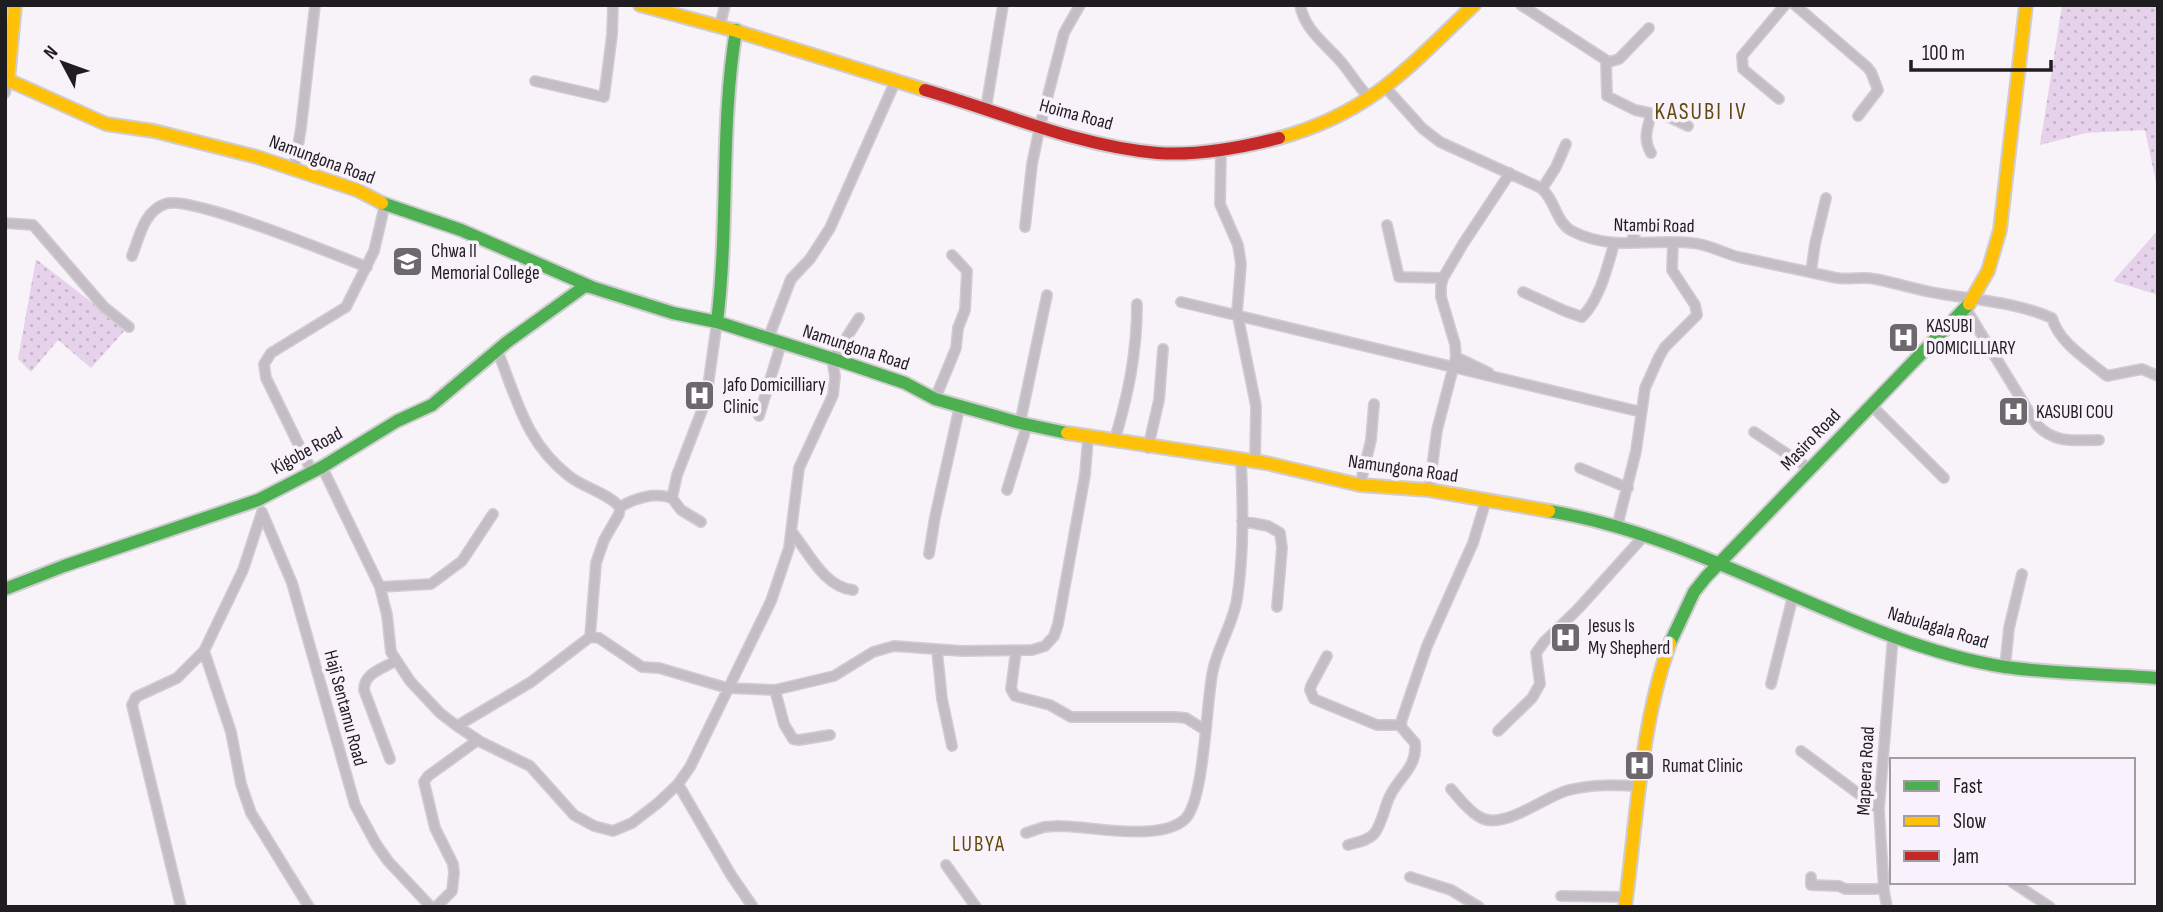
<svg xmlns="http://www.w3.org/2000/svg" width="2163" height="912" viewBox="0 0 2163 912" font-family="'Sofia Sans Condensed',sans-serif">
<defs>
<pattern id="grass-dots" width="8" height="8" patternUnits="userSpaceOnUse" patternTransform="scale(1.75)"><rect width="8" height="8" fill="#e6d2eb"/><path d="M2 2h.1M6 6h.1" fill="none" stroke="#c5b4c9" stroke-width="1.8" stroke-linecap="round"/></pattern>
</defs>
<rect width="100%" height="100%" fill="#f8f3f9"/>
<path fill="url(#grass-dots)" d="M2062 5H2158V192L2145 130 2086 133 2040 145Z
M2158 230V295L2113 281Z
M36 259 126 329 91 368 58 340 31 372 18 359Z"/>
<g fill="none" stroke-linecap="round" stroke-linejoin="round">
<defs>
<path id="street" d="M1300 5C1305 31 1326 44 1342 63 1351 74 1359 87 1369 98
M1521 5 1609 62 1619 59 1649 28
M1795 5 1867 67 1871 72 1878 90 1858 116
M720 25 725 5
M1606 61 1607 96 1635 110 1669 117 1688 126
M5 79 8 80 5 93
M535 81 604 97 612 35 613 5
M1385 87 1422 128 1440 142 1541 188C1555 199 1556 223 1572 231 1613 252 1649 238 1692 243 1710 244 1726 255 1743 258 1773 264 1803 271 1832 277 1846 281 1861 276 1875 279 1897 283 1920 291 1942 294 1979 300 2018 303 2052 318 2059 343 2088 360 2107 376L2142 369 2158 376
M1779 99 1743 69 1742 56 1785 5
M986 108 1003 5
M1221 149 1220 204 1238 245 1241 264 1237 312 1256 406 1255 462
M1651 153C1643 139 1647 129 1651 115
M294 169 301 128 315 5
M1542 189 1556 167 1566 144
M5 223 33 225 104 307 129 327
M1387 225 1399 277 1443 278
M1025 227 1032 164 1040 126 1064 33 1080 5
M1630 243 1638 228 1660 224
M132 256C139 238 144 211 165 204 189 194 335 255 367 267
M1811 272 1815 244 1826 198
M1523 292 1565 311 1582 317C1600 299 1607 268 1614 244
M1181 302 1641 412
M1966 309 2037 425C2055 444 2075 440 2099 440
M768 339 791 279 810 259 830 228 895 82
M497 350C517 398 525 442 569 476 584 488 606 492 620 507L619 514 604 540 596 563 590 637
M1456 357 1489 373
M935 399 956 348 958 328 965 310 967 271 952 255
M1871 405 1944 478
M759 416 781 344
M1020 423 1047 295
M1754 432 1810 469
M1114 442C1128 396 1137 353 1137 304
M1148 448 1159 400 1163 349
M322 467 380 587 387 615 391 652 410 681 440 713 457 726 481 742 530 766 574 815 594 826 613 831 632 823 658 803 678 784 690 767 771 601 789 548 799 468 833 395 835 376 832 360 859 318
M1580 468 1628 488
M312 472 266 378 264 364 271 353 346 307 374 251 385 204
M1360 485 1371 440 1374 404
M1007 490 1027 425
M1429 490 1437 430 1456 357 1455 344 1441 297V286L1443 278 1463 244 1510 173
M620 507C635 498 655 492 672 498
M262 512 292 583 355 805 376 844 388 861 431 907
M1242 521 1268 526 1280 533 1282 548 1277 607
M701 522 681 510 672 498 677 475 706 400 717 322
M1617 527 1636 451 1645 388 1659 357 1665 347 1697 315 1695 305 1672 270 1673 243
M792 532C809 553 824 587 853 590
M929 554 935 517 960 405
M380 587 431 584 462 561 493 514
M937 650 942 699 952 746
M204 651 231 732 241 784 251 813 309 907
M1016 651 1011 689 1015 696 1050 705 1071 717H1175L1186 718 1205 730
M1327 656 1311 686 1310 690 1314 699 1377 725H1401
M2005 667 2009 628 2022 574
M1771 684 1793 596
M775 690 784 724 793 739 799 740 830 735
M457 726 531 682 590 637 599 638 642 667 659 668 727 688 775 690 834 676 873 652 894 646 962 651 1032 650 1045 646 1054 636 1058 624 1085 475 1088 438
M1498 731 1532 698 1540 684 1536 653 1544 642 1578 609 1643 537
M1801 751 1879 809
M390 759 364 690C364 673 382 669 395 661
M678 784 731 875 753 907
M1451 789C1459 798 1468 810 1478 816 1502 833 1544 796 1569 790 1593 784 1617 785 1640 786
M1026 833 1044 827 1058 826C1090 826 1158 842 1184 820 1205 803 1206 700 1213 670 1218 646 1233 624 1237 599 1244 554 1243 506 1241 461
M1348 845C1358 842 1367 841 1374 834 1382 824 1384 809 1389 798 1397 778 1418 768 1415 743L1402 728 1401 722 1427 646 1473 543 1486 500
M946 865 976 907
M1410 877 1451 890 1479 907
M1811 877V885L1839 886 1845 889H1884
M2012 882 2050 907
M1561 896 1627 897
M181 907 132 705 136 697 177 678 204 651 243 570 262 512
M436 907 452 891 454 873 453 864 435 828 424 782 428 776 478 740
M1887 907 1884 891 1879 809 1893 636"/>
<path id="fast" d="M382 203 461 230 594 288 673 313 717 322 846 363 905 383 935 399 1020 423 1067 433
M717 322C729 225 720 127 736 30
M1549 511C1670 531 1778 594 1892 636 1927 649 1967 661 2005 667 2055 674 2107 674 2158 678
M5 589 64 566 258 500 322 467 397 421 432 405 507 342 585 286 594 288
M1670 643 1694 592 1706 577 1969 304"/>
<path id="slow" d="M15 5 8 80 106 124 154 131 257 157 357 190 382 203
M640 5 736 31 925 90
M1279 138C1370 113 1408 68 1474 5
M1969 304 1988 271 2000 230 2026 5
M1067 433 1266 463 1360 485 1429 490 1549 511
M1625 907C1637 819 1640 727 1670 643"/>
<path id="jam" d="M925 90C1001 112 1077 146 1157 153 1197 156 1240 148 1279 138"/>
</defs>
<use href="#street" stroke="#d0cdd1" stroke-width="12"/>
<use href="#fast" stroke="#d0cdd1" stroke-width="16"/>
<use href="#slow" stroke="#d0cdd1" stroke-width="16"/>
<use href="#jam" stroke="#d0cdd1" stroke-width="16"/>
<use href="#street" stroke="#c4bdc6" stroke-width="9"/>
<use href="#fast" stroke="#4caf50" stroke-width="12"/>
<use href="#slow" stroke="#ffc107" stroke-width="12"/>
<use href="#jam" stroke="#c62828" stroke-width="12"/>
</g>
<defs>
<symbol id="university-square" viewBox="-11 -11 22 22"><rect x="-9" y="-9" width="18" height="18" rx="4" fill="#6c686d" stroke="#f9f1fb"/><path d="M0-5L7-2L0 1L-7-2ZM-4 1L0 2.5L4 1V4Q0 6-4 4Z" fill="#fff"/></symbol>
<symbol id="hospital-square" viewBox="-11 -11 22 22"><rect x="-9" y="-9" width="18" height="18" rx="4" fill="#6c686d" stroke="#f9f1fb"/><path d="M-5-5h3v3.5h4V-5h3V5h-3V1.5h-4V5h-3Z" fill="#fff"/></symbol>
</defs>
<g fill-rule="evenodd">
<use href="#university-square" x="390" y="244" width="35" height="35"/>
<use href="#hospital-square" x="1886" y="320" width="35" height="35"/>
<use href="#hospital-square" x="682" y="378" width="35" height="35"/>
<use href="#hospital-square" x="1996" y="394" width="35" height="35"/>
<use href="#hospital-square" x="1548" y="620" width="35" height="35"/>
<use href="#hospital-square" x="1622" y="748" width="35" height="35"/>
</g>
<g text-anchor="middle" dominant-baseline="central" stroke-width="7" stroke-linejoin="round" paint-order="stroke">
<g font-size="19" fill="#201d21" stroke="#f9f1fb">
<text transform="translate(1076 115) rotate(15)">Hoima Road</text>
<text transform="translate(322 160) rotate(20)">Namungona Road</text>
<text transform="translate(1654 226) rotate(1)">Ntambi Road</text>
<text transform="translate(856 348) rotate(18)">Namungona Road</text>
<text transform="translate(1811 440) rotate(-46)">Masiro Road</text>
<text transform="translate(307 451) rotate(-29)">Kigobe Road</text>
<text transform="translate(1403 469) rotate(8)">Namungona Road</text>
<text transform="translate(1938 628) rotate(17)">Nabulagala Road</text>
<text transform="translate(345 708) rotate(75)">Haji Sentamu Road</text>
<text transform="translate(1866 771) rotate(-87)">Mapeera Road</text>
</g>
<g font-size="19" fill="#201d21" stroke="#f9f1fb" text-anchor="start">
<text x="431" y="251">Chwa II<tspan x="431" dy="22">Memorial College</tspan></text>
<text x="1926" y="326">KASUBI<tspan x="1926" dy="22">DOMICILLIARY</tspan></text>
<text x="723" y="385">Jafo Domicilliary<tspan x="723" dy="22">Clinic</tspan></text>
<text x="2036" y="412">KASUBI COU</text>
<text x="1588" y="626">Jesus Is<tspan x="1588" dy="22">My Shepherd</tspan></text>
<text x="1662" y="766">Rumat Clinic</text>
</g>
<g font-size="21" letter-spacing="2" fill="#5f4a0c" stroke="#f9f1fb">
<text x="979" y="844">LUBYA</text>
</g>
<g font-size="23" letter-spacing="2" fill="#5f4a0c" stroke="#f9f1fb">
<text x="1701" y="112">KASUBI IV</text>
</g>
</g>
<rect width="2163" height="912" fill="none" stroke="#201d21" stroke-width="14"/>
<rect x="1890" y="758" width="245" height="126" fill="#f9f1fb" stroke="#a29ca4" stroke-width="2"/>
<rect x="1904" y="781" width="35" height="10" fill="#4caf50" stroke="#a29ca4" stroke-width="2"/>
<text x="1953" y="793" font-size="21" fill="#201d21">Fast</text>
<rect x="1904" y="816" width="35" height="10" fill="#ffc107" stroke="#a29ca4" stroke-width="2"/>
<text x="1953" y="828" font-size="21" fill="#201d21">Slow</text>
<rect x="1904" y="851" width="35" height="10" fill="#c62828" stroke="#a29ca4" stroke-width="2"/>
<text x="1953" y="863" font-size="21" fill="#201d21">Jam</text>
<g transform="translate(63 63) rotate(311)" stroke="#f9f1fb" stroke-width="5" paint-order="stroke">
<path d="M0-5L12 26L0 18L-12 26Z" fill="#201d21"/>
<text y="-10" font-size="19" font-weight="bold" text-anchor="middle" fill="#201d21">N</text>
</g>
<path d="M1911 60v10h140v-10" fill="none" stroke="#201d21" stroke-width="3.5"/>
<text x="1922" y="60" font-size="21" fill="#201d21" stroke="#f9f1fb" stroke-width="5" paint-order="stroke">100 m</text>
</svg>
